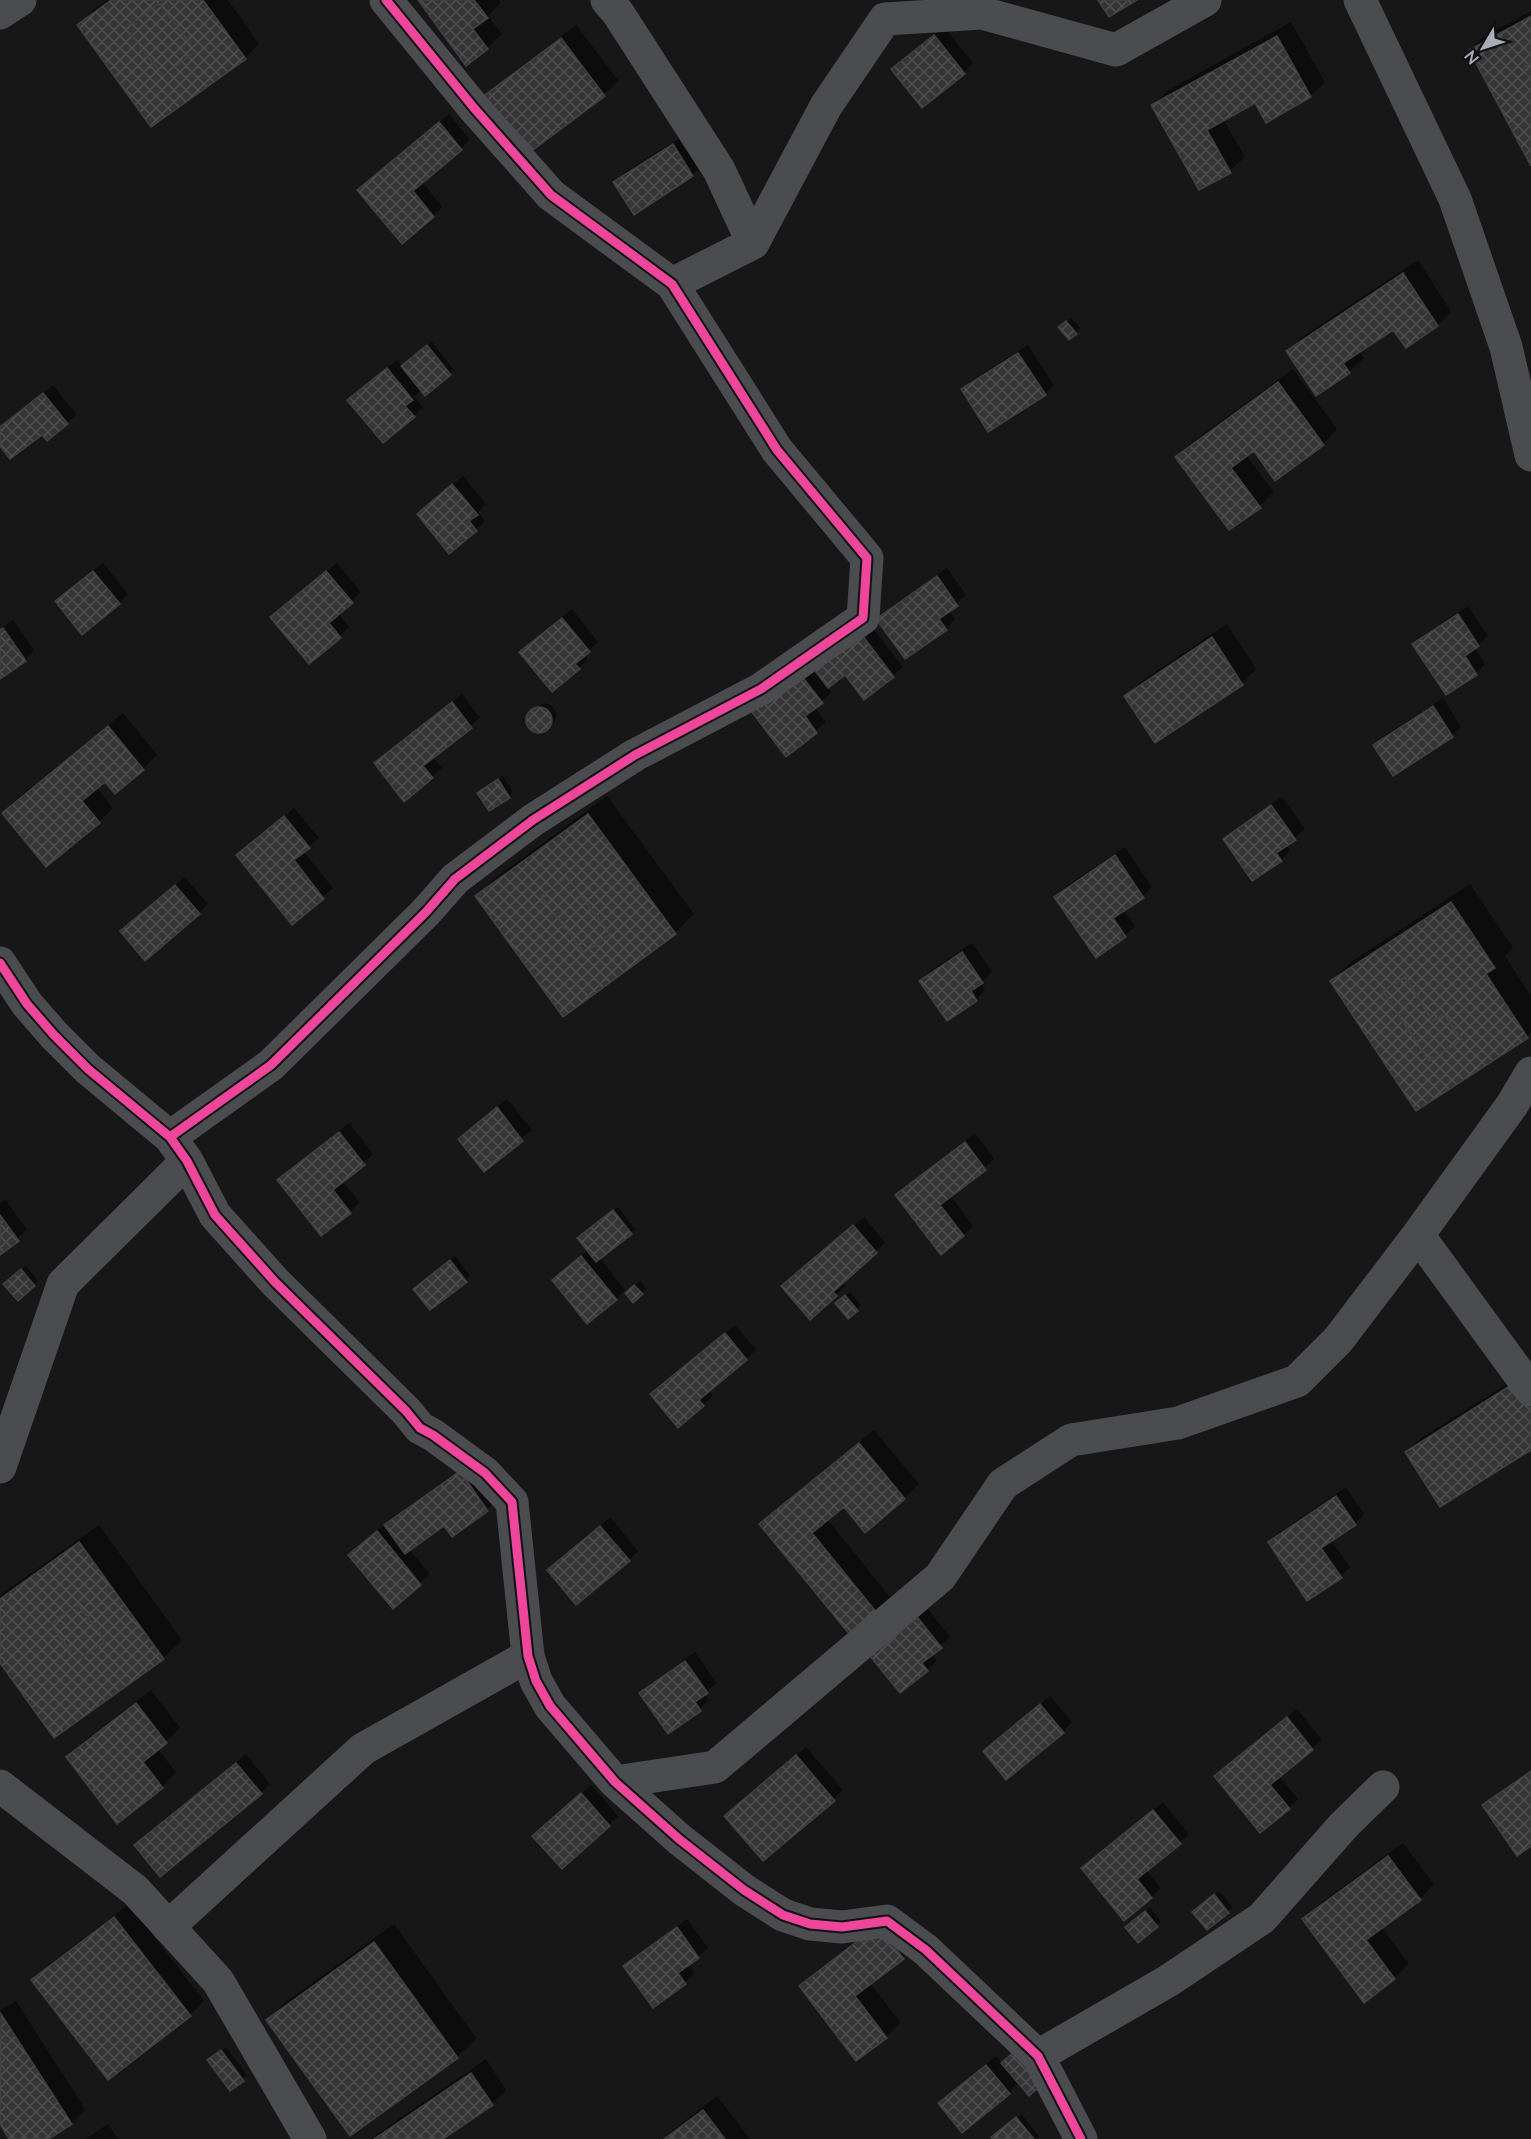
<svg xmlns="http://www.w3.org/2000/svg" width="1531" height="2139" viewBox="0 0 1531 2139" font-family="Lato,sans-serif">
<defs>
<pattern id="building-cross-hatch" width="8" height="8" patternUnits="userSpaceOnUse" patternTransform="scale(1.5)"><rect width="8" height="8" fill="#353536"/><path d="M0 0l8 8M0 8l8-8" fill="none" stroke="#4f5051"/></pattern>
</defs>
<rect width="100%" height="100%" fill="#171717"/>
<path fill="#0007" d="M108 0H228L259 44 245 58 79 25 93 10Z
M420 0H499L501 3 488 16 502 34 487 48Z
M1531 11V162L1470 50 1485 36Z
M1291 22 1325 82 1310 96 1256 101 1223 119 1245 157 1230 171 1200 188 1153 105 1167 91Z
M576 25 618 80 604 94 525 154 483 98 498 84Z
M944 27 973 63 964 73 893 69Z
M449 114 470 140 422 181 442 207 433 216 369 181Z
M683 136 702 166 692 175 634 213 615 183 624 173Z
M1418 260 1451 311 1437 325 1394 328 1359 351 1364 358 1349 372 1317 394 1288 351 1302 337Z
M1071 318 1080 328 1076 333 1065 323Z
M432 342 454 370 450 374 422 389 414 397 423 407 414 416 349 400 397 360 402 366Z
M1028 345 1054 385 1045 394 963 390 972 380Z
M1293 369 1337 429 1323 444 1254 449 1246 455 1274 492 1260 506 1177 457 1192 442Z
M53 385 76 414 67 423 42 433 0 444V428Z
M463 476 486 504 478 512 485 521 476 530 428 505Z
M103 563 128 594 119 603 66 592Z
M337 563 361 592 338 613 349 627 340 636 282 608Z
M947 568 966 595 949 610 955 619 946 629 878 619 888 610Z
M1468 606 1488 636 1475 648 1485 664 1476 674 1414 644 1424 635Z
M572 609 598 642 585 655 588 659 579 668 530 643Z
M13 620 34 650 25 660 0 677V629Z
M869 623 903 667 893 676 845 673 827 687 831 693 814 707 826 722 786 755 753 712Z
M1227 624 1256 669 1242 683 1156 741 1126 696 1140 682Z
M462 694 480 718 433 757 442 768 432 777 376 763Z
M1443 698 1461 727 1452 736 1375 746 1384 736Z
M544 703 552 706 557 714 554 723 540 733 531 730 527 721 530 713Z
M123 713 157 755 143 769 106 779 96 787 113 808 99 822 4 813 18 798Z
M503 776 513 792 509 796 479 793Z
M607 796 694 914 675 933 477 896 495 878Z
M1282 797 1305 829 1286 845 1290 850 1281 860 1225 840 1234 830Z
M294 808 319 838 303 851 333 888 292 923 238 855Z
M1125 847 1152 887 1143 896 1123 910 1135 926 1125 936 1096 955 1056 897 1065 887Z
M185 877 208 904 199 913 132 922Z
M1470 884 1513 948 1505 956 1531 996V1033L1527 1037 1332 981 1351 962Z
M972 943 992 972 981 983 985 990 976 1000 921 981 930 971Z
M507 1099 532 1130 484 1170 460 1139Z
M349 1123 373 1154 342 1181 359 1202 350 1212 279 1180Z
M975 1133 994 1159 950 1195 973 1226 963 1235 897 1195 907 1186Z
M5 1199 27 1230 0 1253V1203Z
M618 1207 635 1229 599 1257 625 1290 616 1299 554 1280 588 1250 583 1234Z
M864 1217 885 1243 842 1282 845 1286 836 1295 793 1277Z
M455 1256 470 1276 430 1308 419 1285Z
M26 1266 38 1281 18 1299 9 1280Z
M640 1281 646 1289 633 1300 627 1293Z
M850 1292 861 1305 849 1316 841 1299Z
M735 1325 756 1350 709 1391 713 1396 678 1425 661 1385Z
M1529 1370 1531 1373V1448L1407 1452 1421 1438Z
M874 1430 919 1484 904 1498 844 1505 827 1519 890 1597 876 1612 761 1524 776 1510Z
M470 1463 496 1501 487 1510 444 1524 409 1549 430 1574 393 1607 360 1546 396 1515Z
M1346 1487 1364 1514 1355 1524 1331 1540 1350 1567 1341 1576 1270 1542 1279 1533Z
M610 1517 638 1551 629 1560 549 1570Z
M99 1525 182 1640 163 1658 0 1661V1595Z
M928 1609 950 1637 931 1654 937 1661 927 1670 882 1646Z
M695 1652 716 1683 704 1694 709 1700 700 1709 641 1693 651 1684Z
M151 1690 180 1728 158 1749 176 1772 162 1787 117 1822 68 1757 82 1743Z
M1050 1696 1072 1722 1063 1732 985 1751Z
M1297 1709 1322 1740 1279 1776 1298 1799 1289 1808 1216 1776Z
M806 1747 843 1790 833 1800 736 1807Z
M246 1754 270 1784 261 1793 136 1845Z
M1531 1770V1844L1484 1805 1493 1796Z
M591 1785 618 1816 609 1825 544 1827Z
M1163 1802 1189 1834 1146 1870 1161 1888 1151 1897 1093 1859Z
M1403 1843 1434 1884 1420 1899 1381 1927 1409 1964 1394 1978 1364 2000 1304 1919 1318 1905Z
M1219 1891 1232 1907 1208 1928 1199 1908Z
M129 1904 204 2001 190 2015 33 1981 47 1966Z
M1150 1908 1161 1921 1138 1941 1131 1923Z
M893 1912 917 1943 903 1958 870 1983 900 2022 886 2036 801 1986 815 1972Z
M687 1919 708 1948 688 1965 694 1973 685 1983 653 2005 625 1966 634 1957Z
M394 1924 476 2038 457 2057 268 2020 287 2001Z
M16 2001 85 2109 71 2123 46 2139H11L0 2121V2011Z
M226 2047 247 2075 231 2089 214 2056Z
M996 2056 1019 2082 1009 2093 940 2103Z
M486 2059 506 2090 492 2104 441 2139H370Z
M717 2096 750 2139H662Z
M1021 2114 1039 2136 1036 2139H995L998 2133Z
M108 2124 118 2139H86Z"/>
<path fill="url(#building-cross-hatch)" stroke="#3f4043" stroke-width="1.5" fill-rule="evenodd" d="M111 0H203L246 59 151 127 77 25ZM159 3 196 51 163 76 126 28Z
M418 0H474L488 18 473 29 488 49 466 66Z
M1098 0H1137L1109 17Z
M159 3 196 51 163 76 126 28Z
M1531 16V63L1523 68 1531 81V166L1469 50Z
M934 35 965 74 922 108 891 69Z
M1277 36 1311 97 1266 123 1255 103 1207 130 1231 173 1199 190 1151 105Z
M561 38 605 96 525 156 481 98Z
M1531 63V81L1523 68Z
M439 122 462 150 413 191 434 217 402 244 357 190Z
M673 144 693 176 634 215 613 182Z
M1403 273 1438 326 1406 348 1393 330 1343 363 1350 373 1316 396 1286 351Z
M1066 321 1077 334 1069 340 1058 327Z
M427 345 451 375 425 396 401 366Z
M1018 353 1046 395 988 432 961 389Z
M387 368 413 400 405 406 415 417 383 443 347 400Z
M1278 382 1324 445 1275 481 1254 451 1231 468 1261 508 1229 530 1175 457Z
M43 393 68 424 47 441 42 435 10 459 0 446V427Z
M452 484 478 515 469 521 477 531 449 554 417 514Z
M93 571 120 604 82 635 55 601Z
M326 571 353 603 329 623 341 638 309 664 270 617Z
M937 576 958 606 939 619 947 630 905 659 876 619Z
M1458 614 1479 646 1465 656 1477 675 1446 695 1412 644Z
M562 618 590 652 575 664 580 669 552 692 519 652Z
M3 628 26 661 0 679V630Z
M859 631 894 677 864 700 845 675 828 688 812 667Z
M1212 637 1243 685 1155 743 1124 696Z
M800 674 823 703 805 716 817 733 786 757 751 711Z
M452 702 472 728 423 766 433 778 404 802 374 763Z
M1433 706 1453 737 1393 776 1373 745Z
M526 720a13 13 0 1 1 26 0a13 13 0 1 1-26 0Z
M108 726 144 770 115 794 105 782 82 801 100 823 46 867 2 813Z
M498 779 510 798 489 811 477 793Z
M1271 805 1296 840 1276 853 1282 861 1252 881 1223 839Z
M588 814 676 934 563 1017 475 896ZM567 877 610 934 584 953 541 896Z
M284 816 310 848 294 860 324 899 292 925 236 855Z
M1115 855 1144 898 1113 918 1126 937 1096 958 1054 897Z
M567 877 610 934 584 953 541 896Z
M175 885 200 914 145 961 120 931Z
M1451 902 1495 968 1486 974 1528 1038 1416 1111 1330 981ZM1405 977 1433 1021 1444 1014 1462 1040 1429 1061 1383 991Z
M962 952 983 983 971 991 977 1001 947 1021 919 981Z
M1405 977 1433 1021 1444 1014 1462 1040 1429 1061 1383 991Z
M497 1107 523 1141 484 1172 458 1139Z
M339 1132 365 1165 333 1190 351 1213 321 1236 277 1180Z
M965 1142 986 1170 940 1205 964 1236 941 1255 895 1195Z
M613 1210 632 1234 596 1262 577 1238Z
M0 1215 19 1241 0 1255Z
M853 1225 877 1253 833 1292 837 1296 810 1320 781 1286Z
M581 1256 617 1300 587 1324 552 1280Z
M450 1260 467 1282 430 1310 413 1289Z
M21 1269 35 1286 18 1301 3 1284Z
M634 1285 643 1294 633 1303 625 1293Z
M845 1295 858 1311 848 1319 835 1303Z
M725 1333 747 1360 699 1400 704 1406 678 1428 650 1394Z
M1514 1383 1531 1409V1450L1440 1507 1405 1452Z
M859 1443 905 1499 865 1533 844 1507 812 1533 877 1613 850 1635 759 1524Z
M460 1471 488 1511 452 1537 444 1526 405 1554 384 1525Z
M1336 1496 1356 1525 1321 1548 1342 1578 1307 1601 1268 1542Z
M600 1526 630 1561 576 1605 547 1570Z
M377 1531 421 1585 393 1609 348 1555Z
M79 1542 164 1659 54 1738 0 1663V1599ZM78 1604 105 1641 77 1661 51 1624Z
M78 1604 105 1641 77 1661 51 1624Z
M918 1618 942 1648 922 1663 928 1671 900 1693 870 1656Z
M685 1661 708 1693 695 1702 701 1711 668 1734 639 1693Z
M136 1703 167 1743 143 1762 163 1788 117 1824 66 1757Z
M1040 1704 1064 1733 1006 1780 983 1751Z
M1287 1717 1313 1750 1270 1785 1290 1809 1260 1833 1214 1776Z
M796 1755 835 1801 763 1861 724 1816Z
M236 1763 262 1794 160 1877 134 1845Z
M1531 1771V1846L1517 1856 1482 1805Z
M581 1793 610 1826 562 1869 532 1836Z
M1153 1810 1181 1844 1137 1879 1152 1898 1124 1921 1081 1868Z
M1388 1856 1421 1900 1366 1940 1395 1979 1364 2003 1302 1919Z
M1214 1894 1229 1913 1207 1930 1192 1912Z
M1145 1911 1158 1927 1138 1943 1125 1927Z
M114 1917 191 2016 108 2080 31 1980Z
M878 1925 904 1959 855 1996 887 2038 856 2061 799 1986Z
M677 1927 699 1958 678 1973 686 1984 653 2008 623 1966Z
M374 1942 458 2058 350 2136 266 2020Z
M1 2014 72 2124 49 2139H9L0 2124Z
M221 2050 244 2081 230 2091 207 2060Z
M1016 2050 1044 2083 1029 2096 1001 2063Z
M986 2065 1010 2094 962 2133 938 2103Z
M471 2073 493 2105 443 2139H374Z
M703 2110 725 2139H664Z
M1016 2117 1034 2139H993L991 2137Z"/>
<g fill="none" stroke-linecap="round" stroke-linejoin="round">
<path stroke="#4b4c50" stroke-width="33" d="M607 0 618 13 719 170 753 243
M1360 0 1455 199 1506 347 1531 455
M0 13 20 0
M672 284 753 243 826 106 885 19 982 13 1116 50 1205 0
M0 963 27 1004 54 1035 88 1069 170 1137 187 1161 215 1215 275 1282 406 1411 420 1428 433 1435 485 1473 512 1502 528 1656 536 1681 550 1706 615 1782 679 1839 744 1890 783 1915 810 1924 842 1927 887 1921 926 1950 1038 2056 1081 2139
M1531 1073 1512 1105 1418 1235 1531 1390
M170 1137 271 1065 426 912 455 879 533 820 635 755 761 689 863 618 867 558 777 450 672 284 551 195 474 108 386 0
M0 1467 63 1284 187 1161
M615 1782 715 1767 940 1577 1003 1484 1071 1440 1178 1423 1297 1381 1338 1340 1418 1235
M0 1786 135 1890 218 1981 310 2139
M168 1927 363 1749 528 1656
M1038 2056 1168 1981 1262 1918 1344 1825 1383 1787"/>
<defs>
<path id="cycleway" d="M0 963 27 1004 54 1035 88 1069 170 1137 187 1161 215 1215 275 1282 406 1411 420 1428 433 1435 485 1473 512 1502 528 1656 536 1681 550 1706 615 1782 679 1839 744 1890 783 1915 810 1924 842 1927 887 1921 926 1950 1038 2056 1081 2139
M170 1137 271 1065 426 912 455 879 533 820 635 755 761 689 863 618 867 558 777 450 672 284 551 195 474 108 386 0"/>
</defs>
<use href="#cycleway" stroke="#111113" stroke-width="13"/>
<use href="#cycleway" stroke="#ed469a" stroke-width="9"/>
</g>
<g transform="translate(1483 48) rotate(231)" stroke="#111113" stroke-width="4.5" paint-order="stroke">
<path d="M0-4.5L10 22L0 15L-10 22Z" fill="#a8adb8"/>
<text y="-9" font-size="16" font-weight="bold" text-anchor="middle" fill="#a8adb8">N</text>
</g>
</svg>
